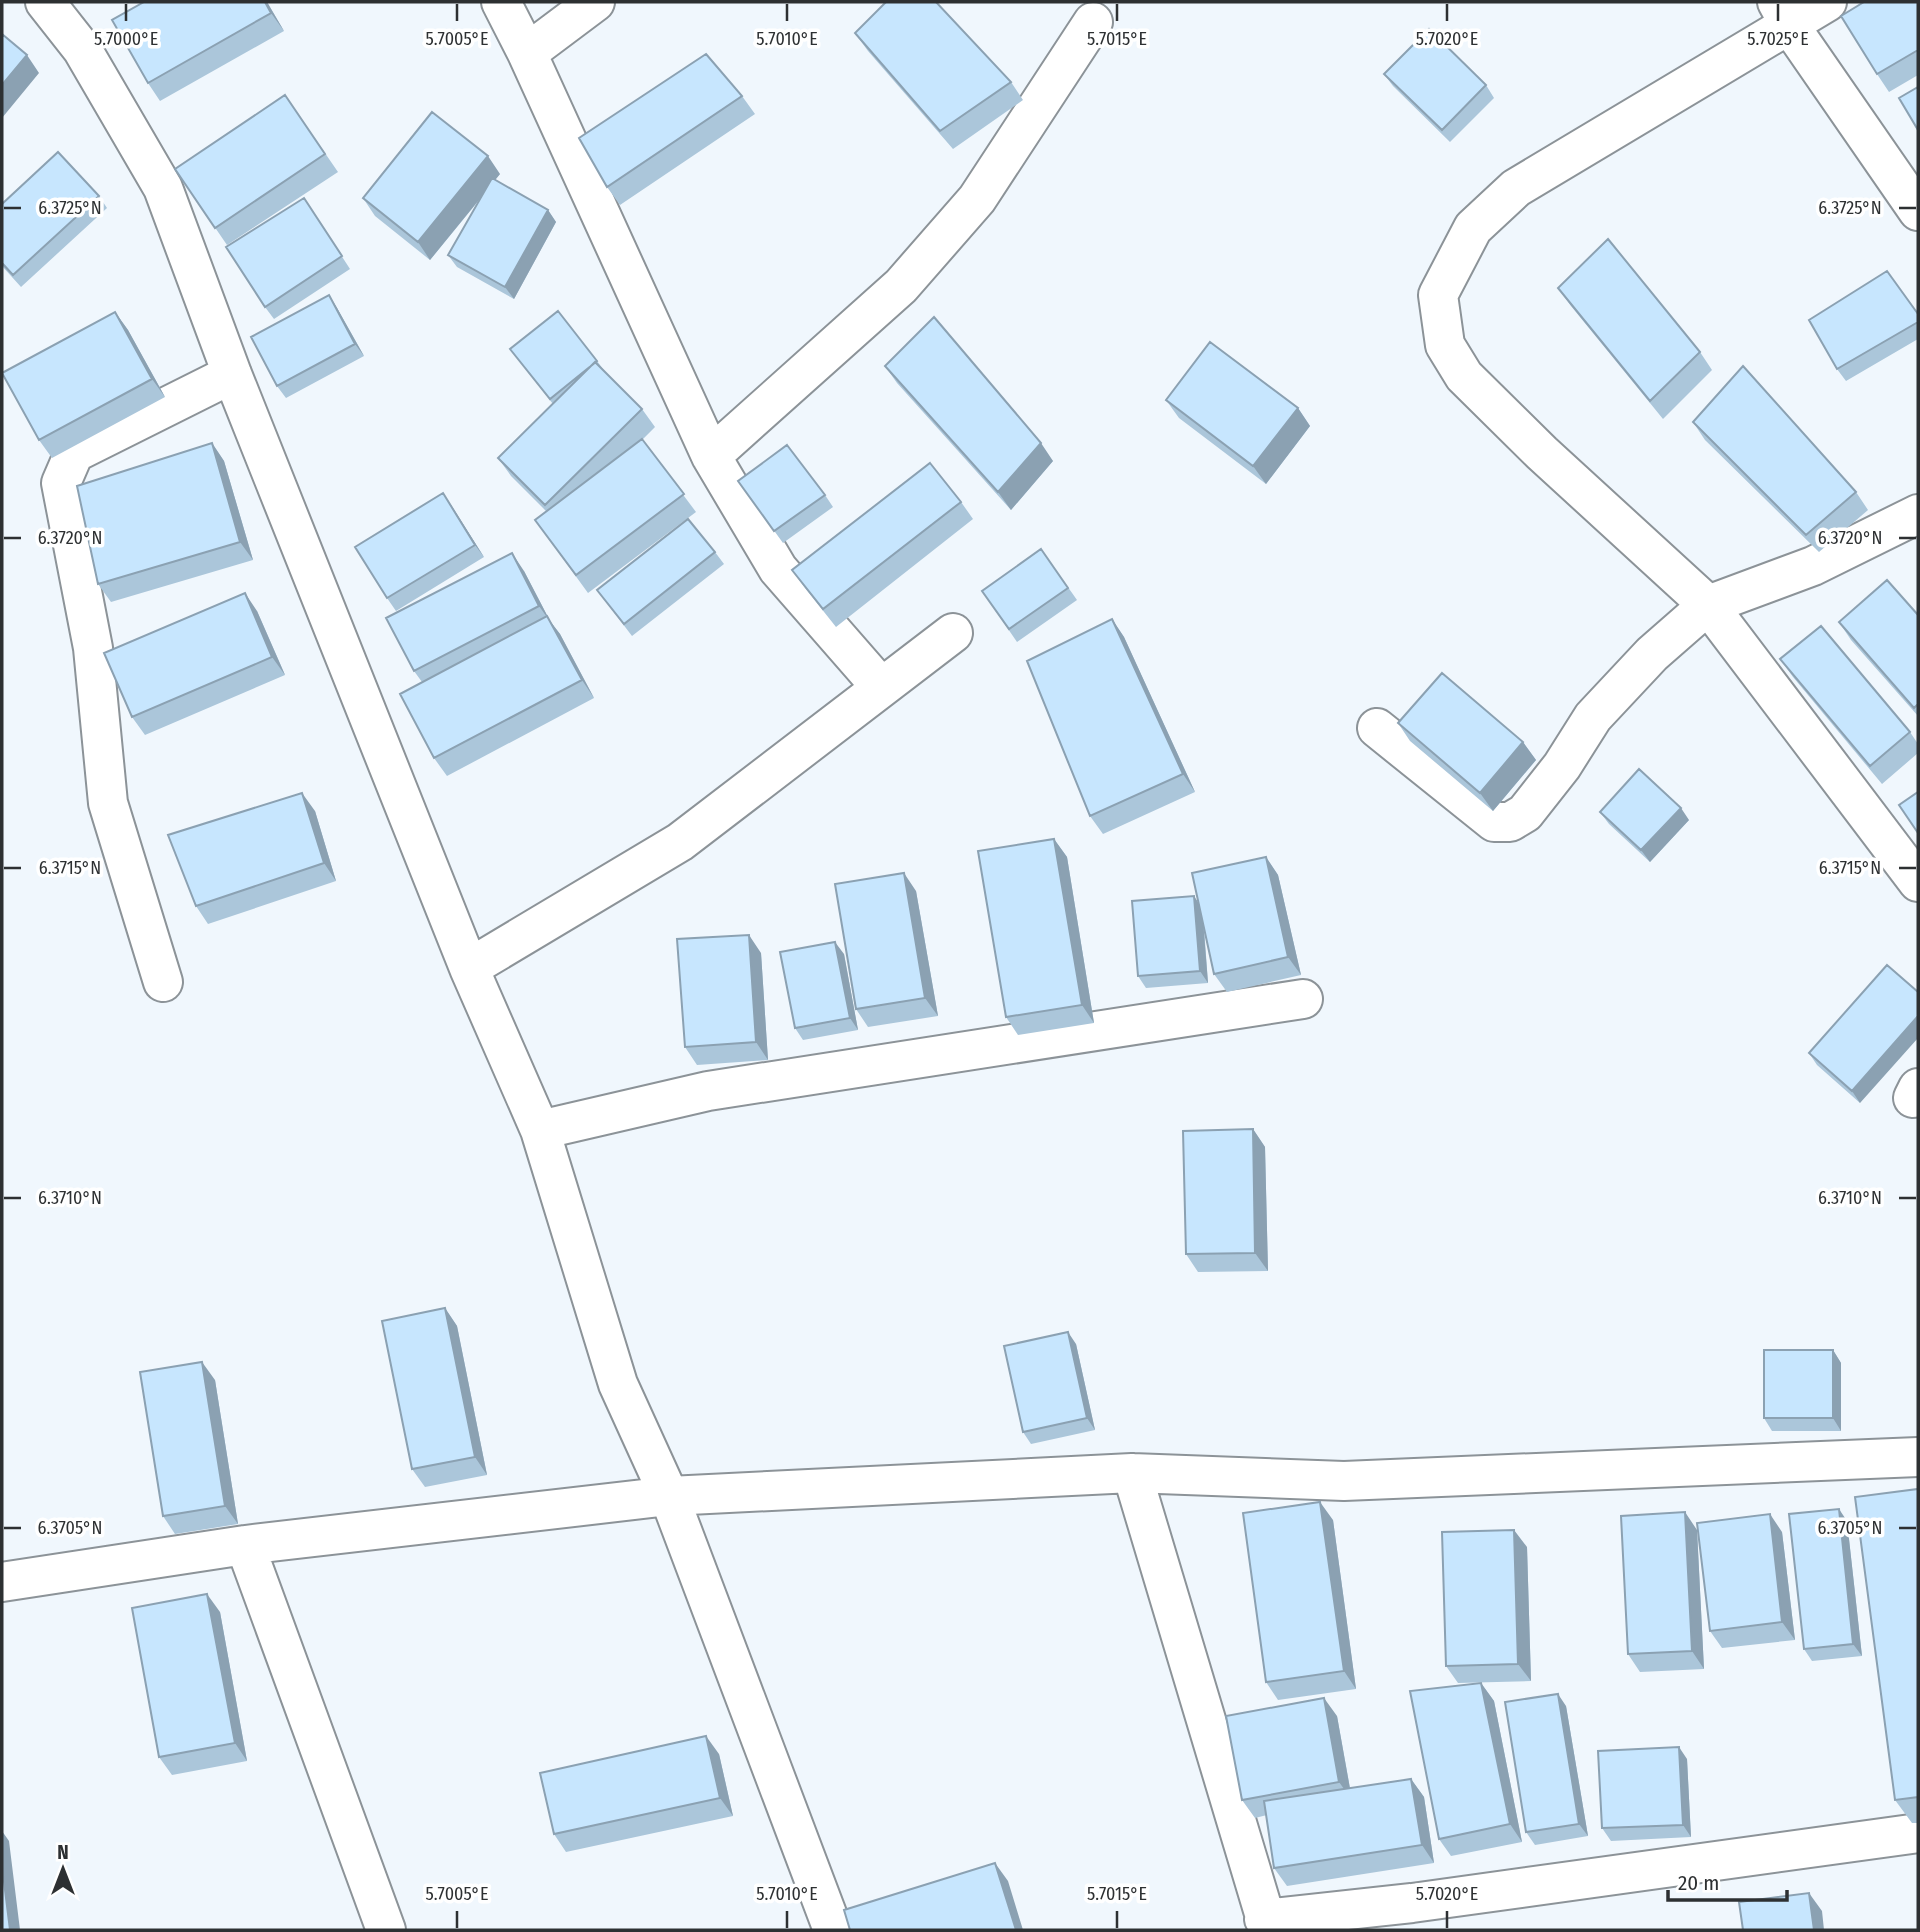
<svg xmlns="http://www.w3.org/2000/svg" width="1920" height="1932" viewBox="0 0 1920 1932" font-family="'Fira Sans Condensed',sans-serif">
<rect width="100%" height="100%" fill="#f0f7fd"/>
<g fill="none" stroke-linecap="round" stroke-linejoin="round">
<defs>
<path id="minor" d="M45 2 82 49 163 188 232 374 469 968 540 1130 618 1384 669 1496 833 1930
M501 2 527 53 711 456 778 569 881 687
M1777 2 1790 26 1918 211
M1827 2 1516 188 1473 228 1438 295 1445 345 1464 376 1542 453 1708 605 1918 882
M527 53 595 2
M711 456 901 286 977 199 1093 22
M1377 728 1494 822H1510L1525 813 1562 766 1593 717 1652 654 1708 605 1813 566 1918 514
M469 968 680 842 953 633
M163 982 108 803 93 648 61 483 74 453 232 374
M1913 1098 1918 1088
M540 1130 708 1091 1303 999
M1132 1473 1269 1930
M245 1545 386 1930
M2 1582 245 1545 669 1496 1132 1473 1344 1481 1918 1457
M1264 1919 1412 1903 1918 1833"/>
</defs>
<use href="#minor" stroke="#8c9398" stroke-width="42"/>
<use href="#minor" stroke="#fff" stroke-width="38"/>
</g>
<path fill="#abc6da" d="M267 2 284 31 160 101 148 83Z
M1918 2V75L1889 92 1877 74Z
M855 33 1011 82 1023 100 953 149 868 51Z
M1384 74 1486 85 1494 98 1450 142 1393 86Z
M285 95 338 172 227 245 175 169Z
M742 96 755 114 620 205 607 187Z
M500 174 495 180 548 210 556 222 514 299 457 267 448 255 480 199 430 260 375 216 363 198Z
M99 196 107 208 21 287 2 266V204Z
M304 198 350 269 274 319 265 307Z
M1558 288 1700 352 1712 370 1663 419 1571 306Z
M329 295 337 308 364 356 286 398 277 386Z
M115 312 128 330 165 397 52 458 39 440Z
M1918 314V339L1846 381 1837 369Z
M510 349 597 361 606 373 642 409 655 427 642 440 696 512 588 593 535 520 546 511 511 476 498 458 553 404Z
M885 366 1053 461 1011 510 897 383Z
M1166 400 1298 408 1310 426 1266 484 1179 418Z
M1693 422 1856 492 1868 510 1819 552 1705 440Z
M212 443 224 461 253 560 111 602 98 584Z
M738 481 825 495 833 507 783 543Z
M961 502 973 519 836 627 805 588 792 570Z
M451 505 484 557 396 611 387 598Z
M1041 549 1077 600 1017 642 982 591Z
M715 552 724 564 632 636 597 590Z
M524 571 550 621 560 634 594 698 447 776 434 758 422 682 414 671Z
M257 611 285 675 145 735 132 717Z
M1918 615V716L1851 640 1839 622Z
M1112 619 1124 637 1195 792 1103 834 1090 816Z
M1780 659 1910 732 1918 744V753L1882 784 1793 677Z
M1398 723 1523 742 1536 760 1493 811 1410 741Z
M315 811 336 881 208 924 196 906Z
M1600 812 1689 820 1650 862 1609 824Z
M1054 839 1067 857 1094 1023 1018 1035 1006 1017Z
M1266 857 1278 875 1301 975 1227 992 1214 974 1204 927 1208 983 1146 988 1138 976Z
M916 891 938 1016 868 1027 856 1009Z
M761 953 768 1060 697 1065 685 1047Z
M844 954 858 1030 803 1040 795 1028Z
M1887 965 1860 1103 1817 1065 1809 1053Z
M1253 1129 1265 1147 1268 1271 1198 1272 1186 1254Z
M445 1308 457 1326 487 1475 425 1487 412 1469Z
M1076 1344 1095 1430 1031 1444 1023 1432Z
M1833 1350 1841 1363V1431H1772L1764 1418Z
M215 1380 238 1524 175 1534 163 1516Z
M1918 1489V1823H1912L1895 1800Z
M1333 1520 1356 1689 1278 1700 1266 1682Z
M1847 1521 1862 1656 1812 1661 1804 1649Z
M1697 1530 1704 1669 1640 1672 1628 1654Z
M1782 1532 1795 1640 1722 1648 1710 1631Z
M1527 1547 1531 1681 1458 1683 1446 1666Z
M220 1612 247 1761 172 1775 159 1757Z
M1481 1683 1494 1701 1522 1842 1451 1856 1439 1839Z
M1566 1706 1588 1836 1535 1845 1526 1832Z
M1337 1716 1350 1788 1411 1779 1424 1797 1434 1863 1287 1886 1274 1868 1267 1815 1255 1818 1242 1800Z
M719 1754 733 1816 566 1852 554 1834Z
M1687 1759 1691 1837 1611 1841 1602 1828Z"/>
<path fill="#8ba1b2" d="M265 2H267L284 31 271 13Z
M27 55 39 73 2 118V85Z
M488 156 500 174 430 260 418 242Z
M548 210 556 222 514 299 505 287Z
M329 295 337 308 364 356 355 344Z
M115 312 128 330 165 397 152 379Z
M1298 408 1310 426 1266 484 1253 466Z
M212 443 224 461 253 560 240 542Z
M1041 443 1053 461 1011 510 998 492Z
M443 493 451 505 484 557 475 545Z
M512 553 524 571 550 621 560 634 594 698 582 680 549 620 539 606Z
M245 593 257 611 285 675 272 657Z
M1112 619 1124 637 1195 792 1183 774Z
M1523 742 1536 760 1493 811 1480 793Z
M302 793 315 811 336 881 324 863Z
M1681 808 1689 820 1650 862 1641 850Z
M1054 839 1067 857 1094 1023 1082 1005Z
M1266 857 1278 875 1301 975 1288 957Z
M904 873 916 891 938 1016 925 998Z
M1194 896 1202 908 1208 983 1200 971Z
M749 935 761 953 768 1060 756 1042Z
M835 942 844 954 858 1030 850 1018Z
M1918 1016V1038L1860 1103 1852 1091Z
M1253 1129 1265 1147 1268 1271 1255 1253Z
M445 1308 457 1326 487 1475 475 1457Z
M1068 1332 1076 1344 1095 1430 1087 1418Z
M1833 1350 1841 1363V1431L1833 1418Z
M202 1362 215 1380 238 1524 225 1506Z
M1320 1502 1333 1520 1356 1689 1344 1671Z
M1839 1509 1847 1521 1862 1656 1853 1644Z
M1685 1512 1697 1530 1704 1669 1692 1651Z
M1770 1514 1782 1532 1795 1640 1782 1622Z
M1514 1530 1527 1547 1531 1681 1518 1664Z
M207 1594 220 1612 247 1761 235 1743Z
M1481 1683 1494 1701 1522 1842 1510 1824Z
M1558 1694 1566 1706 1588 1836 1579 1824Z
M1324 1698 1337 1716 1352 1800 1339 1782Z
M706 1736 719 1754 733 1816 720 1798Z
M1679 1747 1687 1759 1691 1837 1683 1825Z
M1411 1779 1424 1797 1434 1863 1422 1845Z
M2 1831 9 1841 20 1930H10L2 1866Z
M995 1863 1008 1881 1023 1930H1016Z
M1809 1893 1822 1911 1824 1930H1814Z"/>
<path fill="#c7e6fe" stroke="#8ba1b2" stroke-width="2" d="M144 2H265L271 13 148 83 112 20Z
M886 2H936L1011 82 940 131 855 33Z
M1864 2H1918V50L1877 74 1841 16Z
M1429 29 1486 85 1442 130 1384 74Z
M2 34 27 55 2 85Z
M706 54 742 96 607 187 579 138Z
M1918 87V130L1899 98Z
M285 95 325 154 215 228 175 169Z
M432 112 488 156 418 242 363 198Z
M58 152 99 196 13 275 2 263V204Z
M492 178 548 210 505 287 448 255Z
M304 198 342 256 265 307 226 247Z
M1608 239 1700 352 1650 401 1558 288Z
M1887 271 1918 314V322L1837 369 1809 320Z
M329 295 355 344 277 386 251 337Z
M558 311 597 361 550 399 510 349Z
M115 312 152 379 39 440 2 373Z
M934 317 1041 443 998 492 885 366Z
M1210 342 1298 408 1253 466 1166 400Z
M595 362 642 409 545 505 498 458Z
M1743 366 1856 492 1806 535 1693 422Z
M642 439 684 494 576 575 535 520Z
M212 443 240 542 98 584 77 486Z
M787 445 825 495 774 531 738 481Z
M930 463 961 502 823 609 792 570Z
M443 493 475 545 387 598 355 547Z
M688 519 715 552 624 624 597 590Z
M1041 549 1068 588 1009 629 982 591Z
M512 553 539 606 414 671 386 618Z
M1887 580 1918 615V704L1914 708 1839 622Z
M245 593 272 657 132 717 104 653Z
M547 616 582 680 434 758 400 694Z
M1112 619 1183 774 1090 816 1027 661Z
M1821 626 1910 732 1870 766 1780 659Z
M1442 673 1523 742 1480 793 1398 723Z
M1639 769 1681 808 1641 850 1600 812Z
M1918 792V833L1899 805Z
M302 793 324 863 196 906 168 835Z
M1054 839 1082 1005 1006 1017 978 851Z
M1266 857 1288 957 1214 974 1192 873Z
M904 873 925 998 856 1009 835 884Z
M1194 896 1200 971 1138 976 1132 901Z
M749 935 756 1042 685 1047 677 939Z
M835 942 850 1018 795 1028 780 952Z
M1887 965 1918 992V1016L1852 1091 1809 1053Z
M1253 1129 1255 1253 1186 1254 1183 1131Z
M445 1308 475 1457 412 1469 382 1321Z
M1068 1332 1087 1418 1023 1432 1004 1346Z
M1764 1350H1833V1418H1764Z
M202 1362 225 1506 163 1516 140 1372Z
M1918 1489V1797L1895 1800 1855 1497Z
M1320 1502 1344 1671 1266 1682 1243 1513Z
M1839 1509 1853 1644 1804 1649 1789 1514Z
M1685 1512 1692 1651 1628 1654 1621 1516Z
M1770 1514 1782 1622 1710 1631 1697 1523Z
M1514 1530 1518 1664 1446 1666 1442 1532Z
M207 1594 235 1743 159 1757 132 1608Z
M1481 1683 1510 1824 1439 1839 1410 1691Z
M1558 1694 1579 1824 1526 1832 1505 1702Z
M1324 1698 1339 1782 1242 1800 1226 1716Z
M706 1736 720 1798 554 1834 540 1773Z
M1679 1747 1683 1825 1602 1828 1598 1751Z
M1411 1779 1422 1845 1274 1868 1264 1801Z
M995 1863 1016 1930H850L844 1910Z
M2 1866 10 1930H2Z
M1809 1893 1814 1930H1743L1739 1902Z"/>
<path fill="none" stroke="#2d3032" stroke-width="2.5" d="M126 4V21M457 4V21M787 4V21M1117 4V21M1447 4V21M1778 4V21M4 208H21M1899 208H1916M4 538H21M1899 538H1916M4 868H21M1899 868H1916M4 1198H21M1899 1198H1916M4 1528H21M1899 1528H1916M457 1911V1928M787 1911V1928M1117 1911V1928M1447 1911V1928"/>
<g font-size="18" text-anchor="middle" fill="#2d3032" stroke="#fff" stroke-width="7" stroke-linejoin="round" paint-order="stroke">
<text x="126" y="45">5.7000°E</text>
<text x="457" y="45">5.7005°E</text>
<text x="787" y="45">5.7010°E</text>
<text x="1117" y="45">5.7015°E</text>
<text x="1447" y="45">5.7020°E</text>
<text x="1778" y="45">5.7025°E</text>
<text x="70" y="214">6.3725°N</text>
<text x="1850" y="214">6.3725°N</text>
<text x="70" y="544">6.3720°N</text>
<text x="1850" y="544">6.3720°N</text>
<text x="70" y="874">6.3715°N</text>
<text x="1850" y="874">6.3715°N</text>
<text x="70" y="1204">6.3710°N</text>
<text x="1850" y="1204">6.3710°N</text>
<text x="70" y="1534">6.3705°N</text>
<text x="1850" y="1534">6.3705°N</text>
<text x="457" y="1900">5.7005°E</text>
<text x="787" y="1900">5.7010°E</text>
<text x="1117" y="1900">5.7015°E</text>
<text x="1447" y="1900">5.7020°E</text>
</g>
<rect width="1920" height="1932" fill="none" stroke="#2d3032" stroke-width="7"/>
<g transform="translate(63 1869)" stroke="#ffffff" stroke-width="5" paint-order="stroke">
<path d="M0-5L12 26L0 18L-12 26Z" fill="#2d3032"/>
<text y="-10" font-size="19" font-weight="bold" text-anchor="middle" fill="#2d3032">N</text>
</g>
<path d="M1668 1890v10h119v-10" fill="none" stroke="#2d3032" stroke-width="3.5"/>
<text x="1678" y="1890" font-size="21" fill="#2d3032" stroke="#ffffff" stroke-width="5" paint-order="stroke">20 m</text>
</svg>
